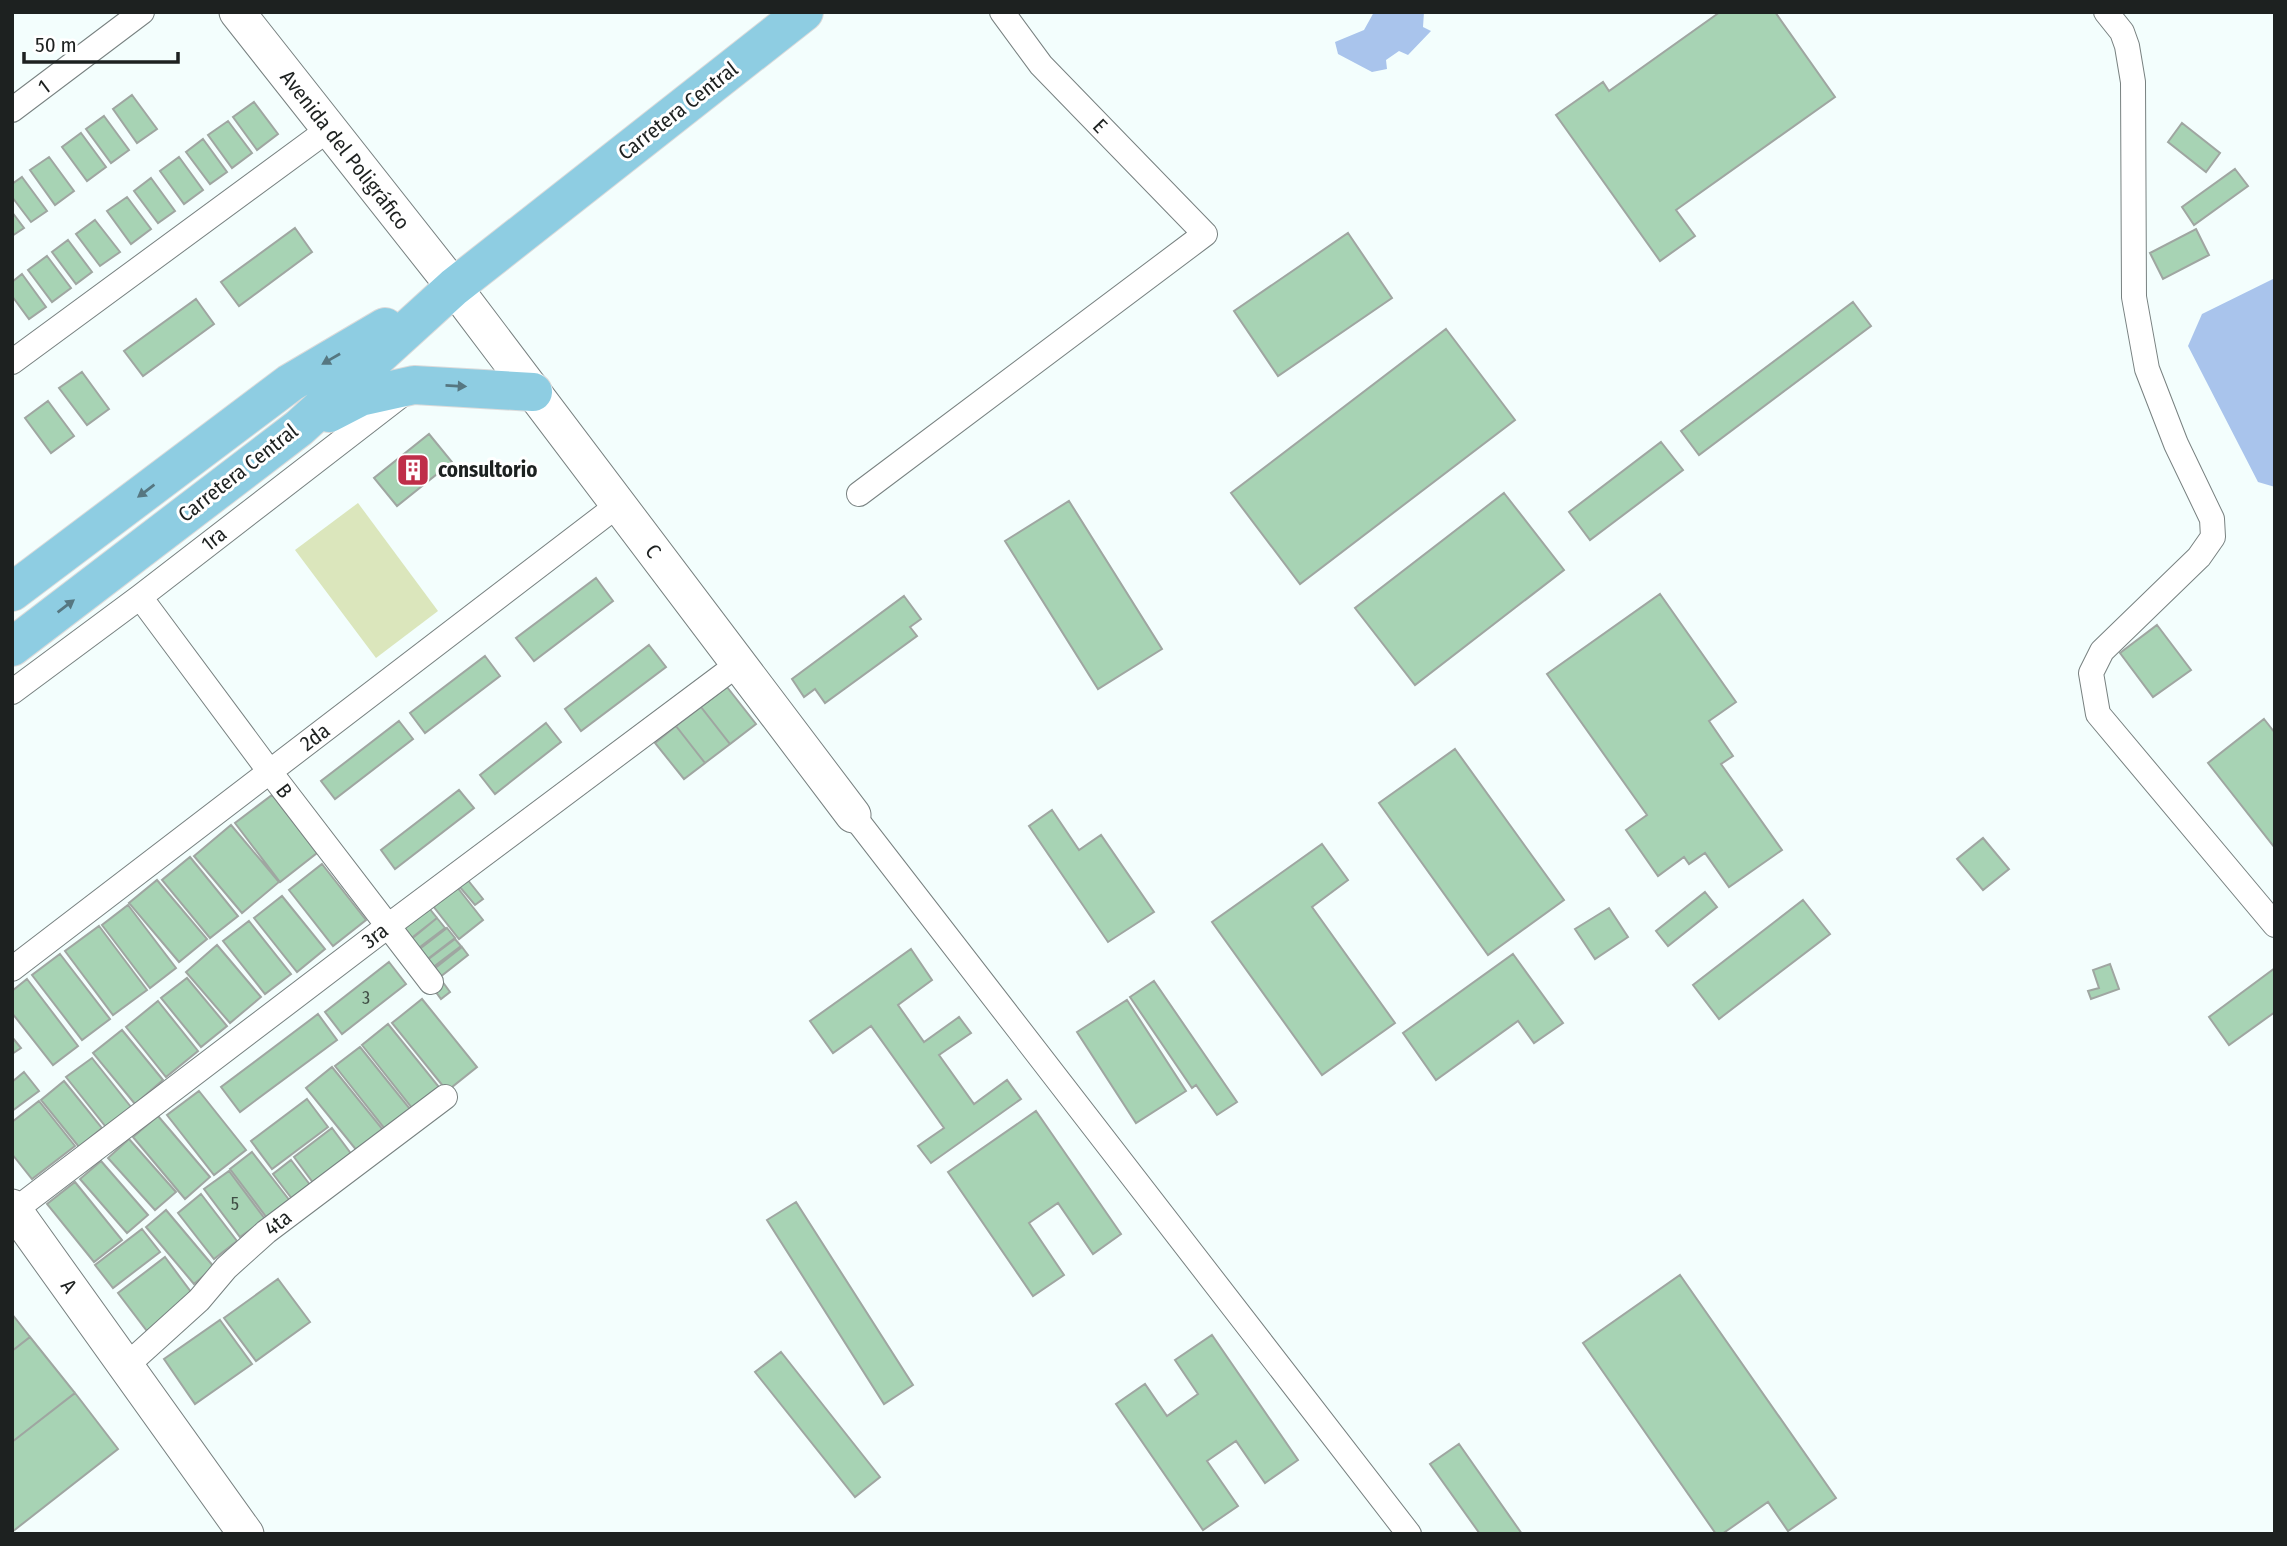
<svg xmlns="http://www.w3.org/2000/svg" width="2287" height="1546" viewBox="0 0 2287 1546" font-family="'Fira Sans Condensed',sans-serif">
<rect width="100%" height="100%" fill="#f3fefd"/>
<path fill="#dbe6bc" d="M358 503 438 611 376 658 295 550Z"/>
<path fill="#a9c4ec" d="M1374 12H1424L1423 27 1431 31 1408 55 1399 51 1386 60 1387 69 1372 72 1338 54 1335 42 1364 30Z
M2275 278V487L2258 482 2188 346 2202 314Z"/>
<path fill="#a7d3b4" stroke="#9fa6a1" stroke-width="2" d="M1720 12H1775L1835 97 1676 210 1695 236 1660 261 1556 115 1603 82 1609 91Z
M132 95 157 129 137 143 113 109Z
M254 102 278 134 257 150 233 117Z
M104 116 129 150 111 163 86 129Z
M228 121 252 153 232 168 208 135Z
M2182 123 2220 153 2206 172 2168 142Z
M81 133 106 167 87 181 62 147Z
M203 139 227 172 210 184 186 152Z
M49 157 74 191 55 205 30 170Z
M179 157 203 190 184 204 160 171Z
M2235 169 2248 186 2194 225 2182 207Z
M22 177 47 211 31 222 12 197V184Z
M151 178 175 211 158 223 134 191Z
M127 197 151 229 131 244 107 211Z
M12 212 24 228 12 236Z
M95 220 120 252 100 266 76 234Z
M295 228 312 252 239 306 221 282Z
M2196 229 2209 255 2163 279 2150 253Z
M1348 233 1392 298 1278 376 1234 311Z
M68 240 92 272 76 284 52 252Z
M47 256 71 288 52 302 28 270Z
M22 274 46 307 29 319 12 296V282Z
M196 299 214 324 143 376 124 351Z
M1853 302 1871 326 1699 455 1681 431Z
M1446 329 1515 420 1300 584 1231 493Z
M82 372 109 409 87 425 59 388Z
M48 401 74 436 51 453 25 418Z
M429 434 452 462 397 506 374 478Z
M1661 442 1683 470 1590 540 1569 512Z
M1504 493 1564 570 1415 685 1355 608Z
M1069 501 1162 649 1098 689 1005 541Z
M596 578 613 601 534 661 516 638Z
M1660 594 1736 702 1709 721 1733 756 1721 764 1782 850 1729 887 1705 853 1689 864 1684 857 1658 876 1626 830 1647 815 1547 674Z
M904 596 921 619 910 627 917 636 825 703 815 689 804 697 792 679Z
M2157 625 2191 670 2153 697 2120 653Z
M649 645 666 667 581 731 565 709Z
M485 656 500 676 425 733 410 713Z
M727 687 756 724 730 744 701 707Z
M701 707 730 744 705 763 676 726Z
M2264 719 2275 733V848L2208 763Z
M399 721 413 739 335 799 321 781Z
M546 723 561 742 495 794 480 775Z
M676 726 705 763 684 779 655 743Z
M1455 749 1564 900 1488 955 1379 803Z
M459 790 474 808 395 869 381 850Z
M272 795 317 853 280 882 235 823Z
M1052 810 1079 850 1101 835 1154 912 1108 942 1029 826Z
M231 825 279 882 242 913 194 856Z
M1983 838 2009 869 1983 890 1957 859Z
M1322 844 1348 880 1312 907 1395 1023 1322 1075 1212 922Z
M190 857 238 916 210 938 162 880Z
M322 864 366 920 333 946 289 890Z
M467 879 483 899 475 905 459 886Z
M157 880 207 939 179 962 129 903Z
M457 887 483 920 459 939 433 906Z
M1705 892 1717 907 1668 946 1656 931Z
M282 896 325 949 297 972 254 918Z
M1803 900 1830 934 1719 1019 1693 985Z
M128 905 176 968 150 988 102 925Z
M429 908 437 918 409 940 400 930Z
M1609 908 1628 937 1595 959 1575 929Z
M437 918 445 928 416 950 409 941Z
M249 921 291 974 265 994 223 941Z
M99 926 147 990 113 1015 65 951Z
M447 928 455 938 425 961 417 951Z
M455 939 461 946 432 968 426 961Z
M217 945 261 997 230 1023 186 972Z
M462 947 468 955 440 977 434 969Z
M911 949 932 980 898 1005 924 1042 959 1017 971 1033 939 1055 974 1104 1007 1080 1021 1099 931 1163 918 1146 944 1128 871 1026 833 1053 810 1021Z
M60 954 110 1019 82 1040 32 975Z
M1513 954 1563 1023 1534 1043 1518 1021 1436 1080 1403 1033Z
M389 962 406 984 342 1034 325 1012Z
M2110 964 2119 989 2091 999 2088 991 2099 988 2093 970Z
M2275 968V1012L2229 1045 2209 1017Z
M439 977 450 992 441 999 430 984Z
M187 978 227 1026 201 1047 161 998Z
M27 979 78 1046 53 1065 12 1013V991Z
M1154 981 1237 1102 1217 1115 1196 1085 1192 1088 1130 997Z
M422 999 477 1067 447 1091 392 1023Z
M1127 1000 1186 1091 1136 1123 1077 1032Z
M158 1001 198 1051 166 1077 126 1027Z
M318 1014 337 1040 240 1112 221 1087Z
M388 1024 443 1092 416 1113 362 1045Z
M122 1030 163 1080 135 1104 93 1053Z
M12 1037 21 1048 12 1054Z
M360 1047 414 1114 389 1134 335 1066Z
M92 1058 131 1107 106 1127 66 1077Z
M332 1067 388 1136 362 1157 306 1088Z
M24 1072 39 1091 12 1111V1082Z
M64 1081 102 1128 79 1147 41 1100Z
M199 1091 246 1150 214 1175 167 1115Z
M307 1099 328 1127 272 1169 251 1141Z
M39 1101 75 1146 32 1179 12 1154V1122Z
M1036 1111 1121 1234 1093 1254 1058 1203 1029 1223 1064 1275 1033 1296 948 1172Z
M158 1116 210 1177 185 1199 133 1137Z
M332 1128 355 1159 317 1188 294 1157Z
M129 1139 176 1192 155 1210 108 1158Z
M252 1152 290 1201 267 1218 230 1169Z
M291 1160 314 1190 296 1204 273 1174Z
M101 1161 148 1215 127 1233 80 1179Z
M229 1171 265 1219 240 1237 204 1189Z
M75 1182 122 1240 94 1262 47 1204Z
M201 1194 237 1241 214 1259 178 1213Z
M796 1202 913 1385 884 1404 767 1220Z
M166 1210 214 1267 194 1284 146 1227Z
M142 1229 160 1252 113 1288 95 1265Z
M165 1257 194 1296 147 1331 118 1293Z
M1680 1275 1836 1498 1788 1531 1768 1502 1722 1534H1716L1583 1343Z
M278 1279 310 1322 256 1361 224 1318Z
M12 1314 30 1337 12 1351Z
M220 1320 252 1364 195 1404 164 1359Z
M1212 1335 1298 1460 1265 1483 1236 1441 1207 1461 1238 1506 1203 1530 1116 1404 1145 1384 1167 1416 1198 1394 1175 1360Z
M30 1337 75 1393 12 1442V1351Z
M781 1352 880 1477 855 1497 755 1372Z
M75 1393 118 1449 12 1532V1442Z
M1459 1444 1522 1534H1480L1430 1464Z"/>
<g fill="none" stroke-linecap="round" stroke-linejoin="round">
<defs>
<path id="street" d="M2106 12 2122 32 2127 46 2133 82 2134 297 2147 369 2176 444 2212 519 2213 537 2199 557 2102 651 2091 673 2098 714 2275 925
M12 110 142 12
M12 362 329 129
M859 494 1205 234 1041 65 1002 12
M140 597 270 772 431 982
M12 692 140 597 404 393
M853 815 1409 1534
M12 969 618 505
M15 1210 388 926 738 664
M126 1366 199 1300 226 1268 266 1232 445 1097"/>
<path id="secondary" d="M237 12 454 287 853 815
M12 1207 246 1534"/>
<path id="primary" d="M329 413 360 397 414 385 533 392
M12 592 290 383 385 327
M12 647 299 428 454 287 804 12"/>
</defs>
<use href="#street" stroke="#788180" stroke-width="26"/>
<use href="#secondary" stroke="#788180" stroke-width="37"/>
<use href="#primary" stroke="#dbdbdb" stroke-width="40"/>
<use href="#street" stroke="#fff" stroke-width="24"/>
<use href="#secondary" stroke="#fff" stroke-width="35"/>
<use href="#primary" stroke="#8ecde2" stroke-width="38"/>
</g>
<defs><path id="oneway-solid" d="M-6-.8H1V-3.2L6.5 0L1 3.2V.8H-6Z" transform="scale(1.75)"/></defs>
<g fill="#567781">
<use href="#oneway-solid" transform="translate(331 359) rotate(150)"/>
<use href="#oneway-solid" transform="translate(456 386) rotate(3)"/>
<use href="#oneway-solid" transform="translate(146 491) rotate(143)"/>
<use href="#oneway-solid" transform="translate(66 606) rotate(-37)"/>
</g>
<defs>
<symbol id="building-square" viewBox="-11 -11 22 22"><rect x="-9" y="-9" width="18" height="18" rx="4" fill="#bf2f49" stroke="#fff"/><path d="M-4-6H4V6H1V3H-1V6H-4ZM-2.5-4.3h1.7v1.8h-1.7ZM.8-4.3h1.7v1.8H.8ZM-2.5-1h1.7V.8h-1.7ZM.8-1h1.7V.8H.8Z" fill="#fff"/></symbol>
</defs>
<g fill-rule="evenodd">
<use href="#building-square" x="394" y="451" width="38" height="38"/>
</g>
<g text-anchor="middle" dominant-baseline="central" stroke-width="6" stroke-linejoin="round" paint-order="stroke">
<g font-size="18" fill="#404e45">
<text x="366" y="998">3</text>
<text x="235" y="1204">5</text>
</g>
<g font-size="21" fill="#1d2120" stroke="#fff">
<text transform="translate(44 87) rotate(-37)">1</text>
<text transform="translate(678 111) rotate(-38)">Carretera Central</text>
<text transform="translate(1100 126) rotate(46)">E</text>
<text transform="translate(345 150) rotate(52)">Avenida del Poligráfico</text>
<text transform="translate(238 473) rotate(-38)">Carretera Central</text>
<text transform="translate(214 539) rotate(-38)">1ra</text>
<text transform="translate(653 551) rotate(53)">C</text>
<text transform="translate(315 737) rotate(-37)">2da</text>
<text transform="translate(284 791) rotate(53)">B</text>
<text transform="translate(375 936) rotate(-37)">3ra</text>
<text transform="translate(278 1223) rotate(-38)">4ta</text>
<text transform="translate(69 1286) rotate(54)">A</text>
</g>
<g font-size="21" font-weight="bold" fill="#1d2120" stroke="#fff" text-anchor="start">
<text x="438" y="470">consultorio</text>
</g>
</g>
<rect width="2287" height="1546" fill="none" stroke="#1d2120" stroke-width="28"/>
<path d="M24 52v10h154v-10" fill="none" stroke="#1d2120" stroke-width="3.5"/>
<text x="35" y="52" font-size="21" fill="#1d2120" stroke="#ffffff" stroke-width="5" paint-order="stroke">50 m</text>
</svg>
